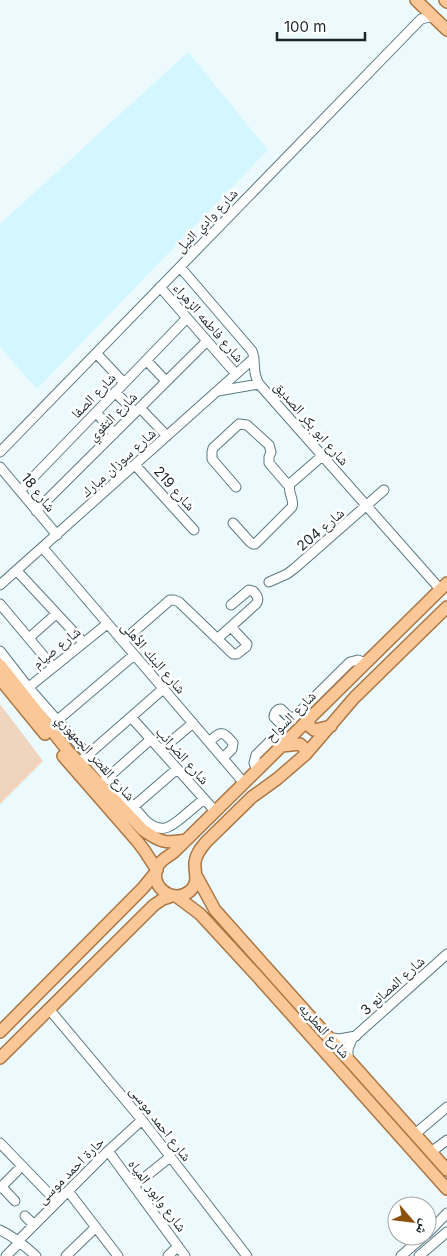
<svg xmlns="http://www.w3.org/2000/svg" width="447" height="1256" viewBox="0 0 447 1256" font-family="Inter,'Noto Naskh Arabic',sans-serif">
<rect width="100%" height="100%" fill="#ecfafd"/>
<path fill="#d4f6ff" d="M188 52 268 150 37 389 0 347V224Z"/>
<path fill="#efd4be" d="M0 704 43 761 0 804Z"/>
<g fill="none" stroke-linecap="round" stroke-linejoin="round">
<defs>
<path id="minor" d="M180 267 252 351C257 363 251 370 259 384L440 589
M160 287 236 374
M96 353 124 383
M146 360 166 381
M218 391 259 384
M115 392 135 412
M140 408 167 436
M96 412 114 434
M0 452 421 19 430 17 436 19
M135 465 194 530
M0 467 57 535
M236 487 212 459V452L213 448 239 424 247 425 269 445 271 452 269 457V463L287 484 291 483 322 456
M20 491 187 318
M36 511 207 341
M233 523 250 542 253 544H255L292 507C295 499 287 493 290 484
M43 548 244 783
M17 571 83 642
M269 582 287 574 295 568 384 490
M0 585 254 358
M0 604 53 667
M29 638 56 614
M217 639 256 604C260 599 257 595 253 591L249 590 231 605
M123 641 170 600H174L179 602 233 654H237L246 647 247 644 231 627
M0 651 28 687 146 821C162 835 171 827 185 815 191 810 198 804 204 799
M24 691 107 624
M131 717 215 811
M53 724 134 655
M284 727 274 717C274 713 277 709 281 709L292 720
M209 742C221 731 222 730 233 743L232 749 223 758
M161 750 193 723
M83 759 163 689
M257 770 254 763 256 755 350 662 358 660 365 663
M104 781 151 739
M133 807 177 769
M49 1009 142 1120 247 1256
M327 1037 339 1039 356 1036
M348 1059V1049L352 1039 447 954
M415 1134 447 1107
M0 1143 57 1202
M108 1151 185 1256
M431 1152 447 1140
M1 1186 15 1201
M134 1186 170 1157
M0 1188 17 1171
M68 1191 118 1256
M25 1216 34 1225
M0 1230C13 1236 25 1246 36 1256
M427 1234 447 1213
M18 1241 108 1151 142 1120
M6 1256 20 1242
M66 1256 96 1227
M168 1256 178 1246
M401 1256 424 1236
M419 1256 447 1232"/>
<path id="major" d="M416 0 447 30
M445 0 447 2
M447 583 174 852C169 856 163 859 159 864 146 884 172 906 190 891 200 882 194 873 195 862 196 854 201 848 206 842L252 797 277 779 306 754 354 698 447 607
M0 665 68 751 143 830C160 842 165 844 186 840
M0 679 45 734
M309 719V726L314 730 331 726
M282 746 300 744 305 749 306 754
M63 756 137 841 144 850 157 870
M197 877 215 910 447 1170
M176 896 200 914 259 978 447 1189
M0 1032 143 888 156 872
M0 1058 154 905 163 899 172 896"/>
</defs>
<use href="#minor" stroke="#5a7980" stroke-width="11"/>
<use href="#major" stroke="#aa7642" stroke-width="14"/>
<use href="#minor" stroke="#fff" stroke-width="9"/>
<use href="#major" stroke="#fbc796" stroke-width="11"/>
</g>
<g text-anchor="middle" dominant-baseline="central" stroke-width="5" stroke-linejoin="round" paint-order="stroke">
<g font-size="14" fill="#192528" stroke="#fff">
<text transform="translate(206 220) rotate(-46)">شارع وادي النيل</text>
<text transform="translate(209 322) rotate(49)">شارع فاطمه الزهراء</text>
<text transform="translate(93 395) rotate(-46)">شارع الصفا</text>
<text transform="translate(112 416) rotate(-45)">شارع التقوي</text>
<text transform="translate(312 423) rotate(49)">شارع ابو بكر الصديق</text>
<text transform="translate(118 462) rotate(-42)">شارع سوزان مبارك</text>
<text transform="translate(175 488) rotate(48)">شارع 219</text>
<text transform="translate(39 492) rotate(51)">شارع 18</text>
<text transform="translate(320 529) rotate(-41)">شارع 204</text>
<text transform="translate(56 647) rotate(-39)">شارع صيام</text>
<text transform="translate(154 657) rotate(49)">شارع البنك الأهلى</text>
<text transform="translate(290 716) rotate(-45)">شارع السواح</text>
<text transform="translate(183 755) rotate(48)">شارع الضرائب</text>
<text transform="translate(96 757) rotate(48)">شارع القصر الجمهوري</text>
<text transform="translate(392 985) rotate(-42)">شارع المصانع 3</text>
<text transform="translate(325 1030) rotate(48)">شارع المطريه</text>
<text transform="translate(161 1123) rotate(52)">شارع احمد موسى</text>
<text transform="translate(70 1170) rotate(-45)">حارة احمد موسى</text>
<text transform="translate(158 1195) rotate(53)">شارع وابور المياه</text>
</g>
</g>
<g transform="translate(412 1221) rotate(118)"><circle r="24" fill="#ffffff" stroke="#a3a8a9"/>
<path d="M0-4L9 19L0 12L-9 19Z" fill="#8c500e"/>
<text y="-8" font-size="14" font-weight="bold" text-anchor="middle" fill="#192528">ش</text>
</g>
<path d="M277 32v8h88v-8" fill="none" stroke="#192528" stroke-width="2.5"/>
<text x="284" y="32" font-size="15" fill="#192528" stroke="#ffffff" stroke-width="4" paint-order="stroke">100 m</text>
</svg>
